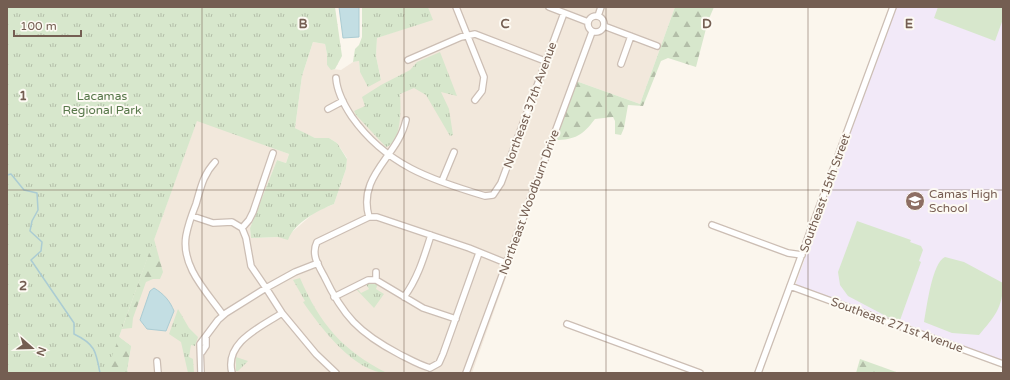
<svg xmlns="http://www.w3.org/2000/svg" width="1010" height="380" viewBox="0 0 1010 380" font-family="'Varela Round',sans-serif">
<defs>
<pattern id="grass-tufts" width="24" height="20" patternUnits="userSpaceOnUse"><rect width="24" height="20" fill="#d7e7cc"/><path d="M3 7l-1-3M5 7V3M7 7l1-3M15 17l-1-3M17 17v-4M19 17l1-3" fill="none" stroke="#b3bea8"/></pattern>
<pattern id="forest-firs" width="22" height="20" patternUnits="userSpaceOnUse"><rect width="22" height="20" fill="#d7e7cc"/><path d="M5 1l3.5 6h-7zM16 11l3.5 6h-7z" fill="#b3bea8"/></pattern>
</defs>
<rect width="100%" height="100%" fill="#fbf6ed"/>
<path fill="#f2e8dc" d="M428 7H675L640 104 576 81 472 373H128L127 370 131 346 119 337 197 120 289 154 286 163 277 160 250 228 251 238 278 237 291 233 315 212 334 204 346 169 347 158 337 143 329 138H315L308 135 295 128 302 76 313 42 325 44 327 54V65L332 69 341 70 353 62 359 61 360 72 381 80 376 56 377 38 432 19Z"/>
<path fill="#f2e9f8" d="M896 7H1003V361L795 286Z"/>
<path fill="url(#grass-tufts)" d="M7 7H335L342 56 335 69 331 70 327 65V54L325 44 313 42 302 76 295 128 315 138H329L337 143 347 159 346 169 334 204C317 211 295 222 288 240L278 237 251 238 250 228 277 160 286 163 289 154 197 121 119 337 131 346 127 370 128 373H7Z
M362 7H428L433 20 377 38 376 56 381 80 368 87 360 72 359 61 353 62 355 49 359 45 362 37Z
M440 52 457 96 441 92 449 109 453 135 450 136 426 95 414 88 400 94C401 107 402 143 386 147L356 115 354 111 365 106 362 97 381 85 410 70 417 62Z
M300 278C320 324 342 350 387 373 355 373 320 327 303 302L305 301 293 280Z
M372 282 378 283 376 289 384 294 374 308 355 288H357L361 293 369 289 366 284Z
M178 309 189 328 198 337 195 346 191 345 189 357 193 359 194 373H188L181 342 169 334Z
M236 357 248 361 238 371H236Z"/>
<path fill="url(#forest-firs)" d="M675 7H714L708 21 696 67 668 58 661 61 643 106 628 105 624 128 621 135 615 134V121L613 117 595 119C583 135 575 140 555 140L576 81 640 104Z
M154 239 163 272 160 279H153L146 282 133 318 132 328 122 329Z
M119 337 131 346 127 370 128 373H106Z
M860 359 899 373H856Z"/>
<path fill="#d7e7cc" d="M938 7H1003V19L995 41 934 18Z
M857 221 911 240 910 242 921 246 923 250 919 261 921 262 899 323 848 296 840 285 838 272Z
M945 257 964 262 1003 283C1003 308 994 317 979 335L952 333 924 322C927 306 932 263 945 257Z"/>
<path fill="#c3dee3" stroke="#abccd3" d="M339 7H359V37L343 38Z
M154 288C164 294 170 301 174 311L166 331 147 329 140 320 150 291Z"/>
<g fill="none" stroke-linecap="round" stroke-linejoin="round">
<path stroke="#abccd3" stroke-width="1.5" d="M7 175 11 174 24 190 37 193 38 210 32 221 30 231 42 242 41 251 31 260 74 323V334C95 344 96 351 100 373"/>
<defs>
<path id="minor" d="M456 7 484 77 482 91 475 100
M549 7 588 22
M588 24a8 8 0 1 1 16 0a8 8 0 1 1-16 0Z
M598 16 601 7
M604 26 657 46
M408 60 461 37 475 34 545 61
M621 64 631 36
M336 78C337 92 344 105 352 117 386 165 431 180 485 196L493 195 501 183 564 13
M328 109 343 101
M215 162C203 175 201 187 196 204 192 214 188 225 186 236 181 267 207 292 223 315
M442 181 454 152
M192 216 213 223 232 222 242 228 246 238 251 266 266 288 282 313 316 354 336 373
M369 217C357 175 398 157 406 120
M712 225 788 253 802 255
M242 228 249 220 253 212 273 153
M376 280V272
M790 286 1003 364
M334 297 368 280H376L423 308 456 319
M404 297C418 278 424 257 431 235
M567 324 700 373
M202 352 206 346V338
M157 361 158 373
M430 368C419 365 409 359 399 354 359 333 343 316 324 276 318 265 311 254 317 242L369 217H377L469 248 506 263
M430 368 439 363 443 354 479 253
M201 373 200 344 218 320 226 313 266 288 295 272 318 263
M232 373C224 342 261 327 282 313
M466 373 592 32
M758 373 893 7"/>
</defs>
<use href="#minor" stroke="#ccbeb4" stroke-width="8"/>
<use href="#minor" stroke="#fff" stroke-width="5.5"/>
</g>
<path fill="none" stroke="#745e52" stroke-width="1" stroke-opacity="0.55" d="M202 7V373M404 7V373M606 7V373M808 7V373M7 190H1003"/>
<defs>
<symbol id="school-disc" viewBox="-11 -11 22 22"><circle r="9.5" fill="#8d6e63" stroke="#fdfaf3"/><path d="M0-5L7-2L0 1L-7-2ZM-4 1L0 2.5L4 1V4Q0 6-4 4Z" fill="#fff"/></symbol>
</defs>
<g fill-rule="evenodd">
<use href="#school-disc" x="904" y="190" width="22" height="22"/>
</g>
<g text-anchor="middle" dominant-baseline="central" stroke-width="4" stroke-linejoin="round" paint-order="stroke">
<g font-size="12" fill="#58784b" stroke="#fdfaf3">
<text x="102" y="96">Lacamas<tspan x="102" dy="14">Regional Park</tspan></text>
</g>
<g font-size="12" fill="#745e52" stroke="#fdfaf3">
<text transform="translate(530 105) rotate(-70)">Northeast 37th Avenue</text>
<text transform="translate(825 193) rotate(-70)">Southeast 15th Street</text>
<text transform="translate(529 202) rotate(-70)">Northeast Woodburn Drive</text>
<text transform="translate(897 325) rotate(20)">Southeast 271st Avenue</text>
</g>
<g font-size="12" fill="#785e54" stroke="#fdfaf3" text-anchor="start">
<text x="929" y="194">Camas High<tspan x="929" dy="14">School</tspan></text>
</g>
</g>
<g font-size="13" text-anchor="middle" font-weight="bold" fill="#745e52" stroke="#fdfaf3" stroke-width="4" stroke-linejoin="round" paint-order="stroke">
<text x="303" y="28">B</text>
<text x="505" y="28">C</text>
<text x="707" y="28">D</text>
<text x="909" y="28">E</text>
<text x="23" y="100">1</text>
<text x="23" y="290">2</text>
</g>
<rect width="1010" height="380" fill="none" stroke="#745e52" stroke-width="16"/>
<g transform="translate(32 348) rotate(110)" stroke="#fdfaf3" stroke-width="3" paint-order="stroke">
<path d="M0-3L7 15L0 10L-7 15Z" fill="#745e52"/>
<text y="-6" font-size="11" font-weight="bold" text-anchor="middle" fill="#745e52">N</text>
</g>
<path d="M14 30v6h67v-6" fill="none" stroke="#745e52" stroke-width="2"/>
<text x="20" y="30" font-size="12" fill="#745e52" stroke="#fdfaf3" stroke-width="3" paint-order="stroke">100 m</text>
</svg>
